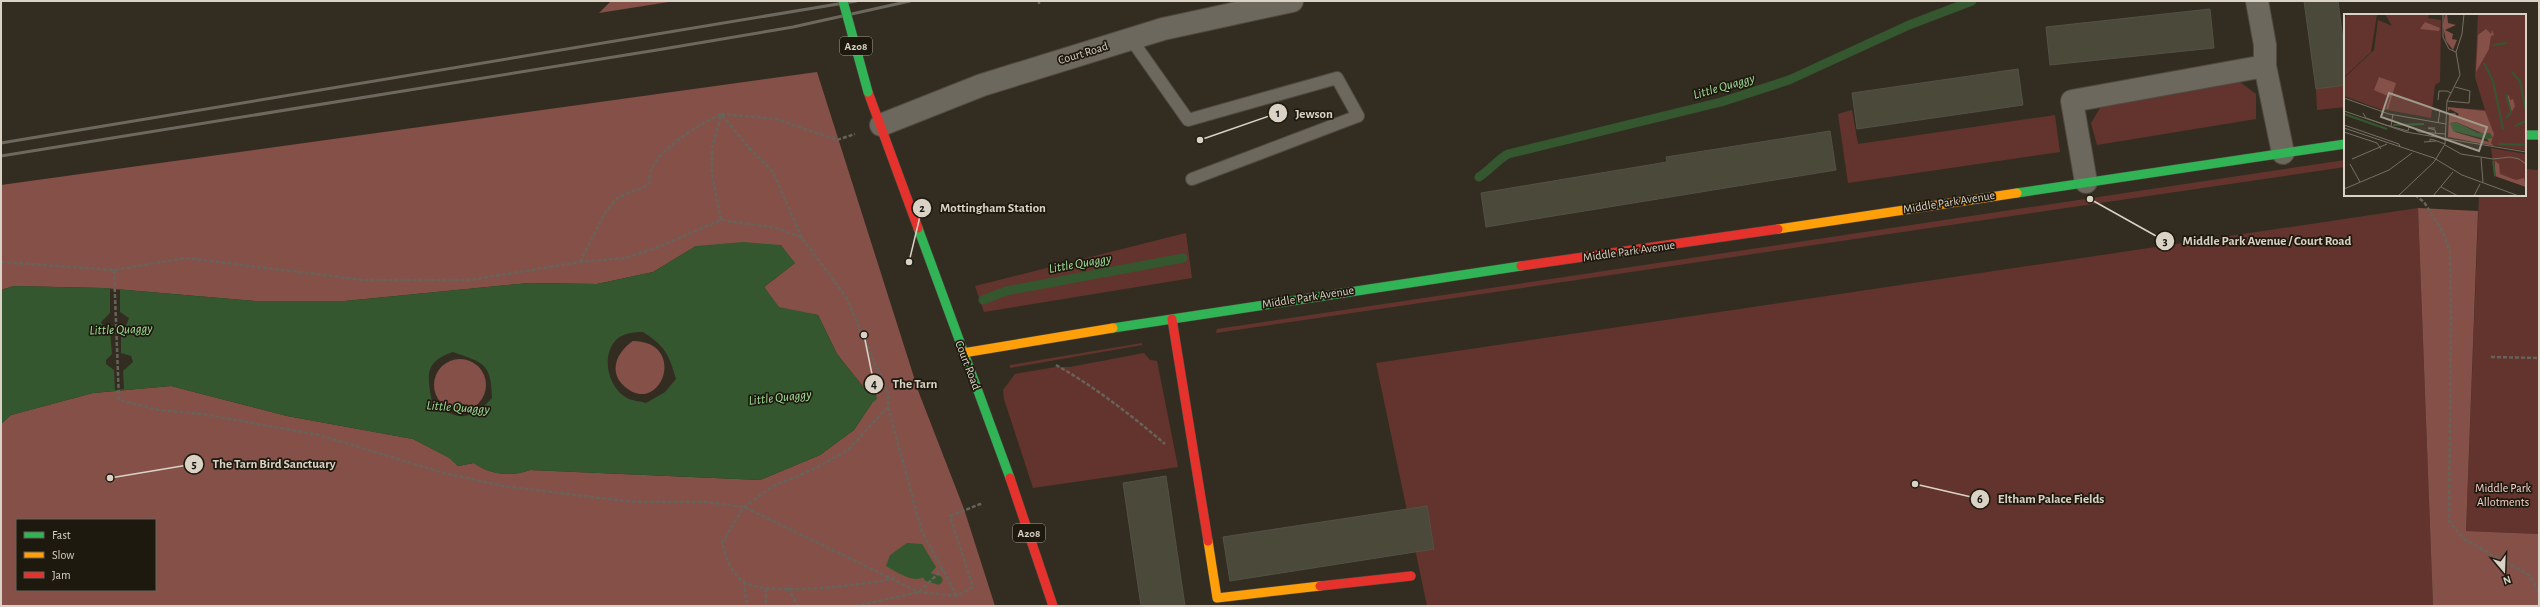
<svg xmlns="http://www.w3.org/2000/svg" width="2540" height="607" viewBox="0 0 2540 607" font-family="'Alegreya Sans',sans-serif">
<rect width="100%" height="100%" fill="#332d21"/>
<path fill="#63342d" d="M2240 82 2256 94V119L2097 145 2091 123 2103 103Z
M2345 84V107L2317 110 2316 89Z
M1852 110 1858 144 2055 115 2060 152 1848 183 1838 114Z
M2345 160V167L1216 333 1217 329Z
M2525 169 2539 170V534L2466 531 2479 195H2525Z
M2418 208 2433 606H1427L1376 363Z
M1186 233 1192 278 984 312 975 286Z
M1142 343V345L1010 368V365Z
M1144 353 1150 360 1157 361 1178 467 1033 488 1004 399 1003 390 1015 374 1056 367H1070Z"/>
<path fill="#855047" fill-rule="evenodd" d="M611 1H675L599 13Z
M817 72 919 393 964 509 995 606H1V424L11 415 93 393 171 386 287 416 413 439 450 458 458 466 474 463C490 475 512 477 530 470L760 480 820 455 854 430 872 403 869 394 837 354 818 315 779 308 764 287 795 263 696 246 653 272 597 284 529 283 345 301H255L103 288 14 286 1 290V185ZM17 520H155V590H17Z
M2418 208 2478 211 2466 531 2539 534V606H2433Z
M633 341C690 342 659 420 623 385 608 370 618 351 633 341Z
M434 385a26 26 0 1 1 52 0a26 26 0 1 1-52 0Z"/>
<path fill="#34572f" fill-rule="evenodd" d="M743 242 781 245 795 263 764 287 779 307 818 315 837 354 869 394H876L877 399 872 403 854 430 820 455 760 480 530 470C512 477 490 475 474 463L458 466 449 458 413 439 287 416 171 386 93 393 11 415 1 424V290L14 286 103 288 255 301H345L529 283 597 284 653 272 696 246ZM643 332C665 346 669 354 676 379L665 392 646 403C640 401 632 401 627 398 608 388 600 355 617 339 623 333 635 332 643 332ZM453 352C484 363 491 363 492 398 470 422 457 421 432 402 427 375 424 362 453 352Z
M907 543 922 544 936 567C920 588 905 577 886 566L890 555Z"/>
<path fill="#332d21" d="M110 289 120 290V312L129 318 126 326 121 330V353L131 356 133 362 123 371 124 389 115 390 114 370 106 364V360L112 354 110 331 104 327 101 322 110 313Z"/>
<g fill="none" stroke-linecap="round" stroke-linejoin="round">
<path stroke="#34572f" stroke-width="9" d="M1479 177C1490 170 1497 160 1508 154L1721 102 1789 80 1909 25 1972 1
M983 300 1006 291 1183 258
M928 577 938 580"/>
</g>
<path fill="#4b4939" stroke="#535146" d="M2304 1H2338L2345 55V85L2316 89Z
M2210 9 2214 48 2050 65 2046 27Z
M2018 69 2023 105 1857 129 1852 93Z
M1830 131 1836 170 1486 227 1481 193 1667 162 1666 157Z
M1166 476 1185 606H1141L1123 483Z
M1427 506 1434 549 1230 581 1223 537Z"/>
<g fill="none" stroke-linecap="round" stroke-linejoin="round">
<defs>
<path id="lane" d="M1131 39 1188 120 1337 78 1358 116 1192 179"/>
<path id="street" d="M2257 1 2265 45V66L2283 153
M881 125 982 85 1163 29 1292 1
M2086 182 2072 101 2265 66"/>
<path id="fast" d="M2525 135H2539
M2017 193 2345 144
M918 228 1010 478
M1113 328 1521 266"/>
<path id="slow" d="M1778 229 2017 193
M963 353 1113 328
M1208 541 1217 598 1320 586"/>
<path id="jam" d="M868 92 918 228
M1521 266 1778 229
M1172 319 1208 541
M1010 478 1053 606
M1320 586 1411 576"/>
</defs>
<use href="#lane" stroke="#504a3f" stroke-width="14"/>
<use href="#street" stroke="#504a3f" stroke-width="24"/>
<use href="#fast" stroke="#504a3f" stroke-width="10"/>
<use href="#slow" stroke="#504a3f" stroke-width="10"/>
<use href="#jam" stroke="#504a3f" stroke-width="10"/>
<path stroke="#67635a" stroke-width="2.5" stroke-dasharray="4 2" stroke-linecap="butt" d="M1039 1V4
M2415 195 2424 202 2443 232 2450 252 2451 316 2449 521 2464 539 2529 575 2539 592
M721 220 712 174V149L721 114 776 119 837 140 855 134
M1 262 114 270 185 258 363 280H470L580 262 625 258 656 248 721 220 777 228 802 238 846 297 888 393V407L848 450 812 470 773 486 744 507 722 543C726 556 731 574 744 582 767 597 866 585 895 578
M580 262 605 213 617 198 648 185C650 181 649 174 651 170 660 148 700 124 721 114L749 148 773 172 802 238
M114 270 119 400 159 410 202 414 319 435 444 473 503 486 633 502H705L744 507 919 592 957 596 973 587 950 516 983 503
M2491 357 2539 358
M1056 365C1095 387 1131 415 1165 444
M888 407 922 532 957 596
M744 582 747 606
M766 588V606
M788 588 798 606
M855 606 919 592 943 569"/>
<use href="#lane" stroke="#6d685e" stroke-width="12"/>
<use href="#street" stroke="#6d685e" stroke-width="22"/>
<use href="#fast" stroke="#30b455" stroke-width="9"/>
<use href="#slow" stroke="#ff9f0a" stroke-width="9"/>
<use href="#jam" stroke="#e5322d" stroke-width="9"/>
<path stroke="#6d685e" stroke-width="3" d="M1 143 856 1
M1 156 657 50 793 27 910 1"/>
<defs>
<path id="fast-bridge" d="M843 1 868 92"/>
</defs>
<use href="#fast-bridge" stroke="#504a3f" stroke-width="10" stroke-linecap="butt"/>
<use href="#fast-bridge" stroke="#30b455" stroke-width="9"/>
</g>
<g text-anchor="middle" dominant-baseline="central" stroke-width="3.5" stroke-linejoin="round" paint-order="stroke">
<g fill="#1e190f" stroke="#a29b8e" stroke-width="1">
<rect x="840" y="37" width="32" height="18" rx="3"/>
<rect x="1013" y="524" width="32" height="18" rx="3"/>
</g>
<g font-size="11" font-weight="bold" fill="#dad3c5">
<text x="856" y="46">A208</text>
<text x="1029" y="533">A208</text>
</g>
<g font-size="12" fill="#dad3c5" stroke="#1e190f">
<text transform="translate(1083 53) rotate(-17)">Court Road</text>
<text transform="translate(1949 202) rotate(-9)">Middle Park Avenue</text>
<text transform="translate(1629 251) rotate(-8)">Middle Park Avenue</text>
<text transform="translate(1308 297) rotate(-9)">Middle Park Avenue</text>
<text transform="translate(968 365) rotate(69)">Court Road</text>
</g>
<g font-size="12" fill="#f8d1cb" stroke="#1e190f">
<text x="2503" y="488">Middle Park<tspan x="2503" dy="14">Allotments</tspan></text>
</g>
<g font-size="13" font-style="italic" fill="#a3e09b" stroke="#1e190f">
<text transform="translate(1724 87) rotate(-16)">Little Quaggy</text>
<text transform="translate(1080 264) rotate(-10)">Little Quaggy</text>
<text transform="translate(121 330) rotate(-2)">Little Quaggy</text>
<text transform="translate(780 398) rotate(-6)">Little Quaggy</text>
<text transform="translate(458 408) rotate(4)">Little Quaggy</text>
</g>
</g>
<g transform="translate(2344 14)">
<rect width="182" height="182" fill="#332d21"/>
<path d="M3 0H33L27 38 0 63V6ZM41 0H85L84 4 97 6 96 68 91 71 87 104 44 96 52 69 41 97 0 82V64L30 36 34 6 48 12ZM134 0H182V137L147 131V125L115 102V94L141 96 131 63ZM147 134 182 140V173L151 162Z" fill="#63342d"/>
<path d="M101 0H103L104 9 112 11 101 16 109 20 108 25 113 26 109 36 102 27 99 12ZM81 8 96 14 95 17 76 15ZM142 15 147 20 148 16 150 21 147 22 145 35 132 58 134 21ZM35 63 52 69 44 96 42 95 46 83 30 76ZM165 81 166 86 169 85 171 92 166 101V93L162 84ZM104 93 141 97 150 120 147 129 150 132 104 123 105 99H111L113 102 115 100 106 95 104 97ZM112 108 140 120 145 128 111 118 107 109ZM151 147 155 150 156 160 172 166 180 164 182 173 151 162Z" fill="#855047" fill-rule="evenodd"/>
<path d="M112 108 134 119H146L149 124 143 125 145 130 142 125 109 117 106 109Z" fill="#34572f"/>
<path fill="none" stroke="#34572f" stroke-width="2" d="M149 31 163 29M140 49 149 67 159 115M168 58 176 67 182 97M162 80 167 98 162 104M0 100 43 115M49 111 80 110M171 112 182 107M155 130 182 131M149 147 151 162"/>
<path fill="none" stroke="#766f63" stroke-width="1" d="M99 0V23L105 35 112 38M0 84 45 100 102 110M94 86 95 77H103L107 79M103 87 125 89 126 77 111 73M88 95 96 97 94 109M0 97 62 118 182 138M19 99 22 104 42 111 64 117 65 113M0 111 55 130 56 133M47 112 49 100M0 114 90 144 118 161 175 182M91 114H84L91 116 92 120M72 116 75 118 101 120M0 118 33 129 37 135M86 127V125L90 126 101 130M80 128 92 127M101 131 117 140 149 145 166 143 175 145 182 150M137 144 139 168M8 145 43 130M6 150 16 168M97 173 114 182M0 175 45 156 68 139M54 182 90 148 101 130 103 87 116 61 112 38 118 20 120 0M89 182 109 158M130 182 136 170"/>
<path fill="#a0998c" fill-opacity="0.15" stroke="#a0998c" stroke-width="2" d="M45 79 143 113 135 137 37 103Z"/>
<rect width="182" height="182" fill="none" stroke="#dad3c5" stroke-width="2"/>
</g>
<path fill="none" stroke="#dad3c5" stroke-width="1.5" d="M1200 140L1278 113M909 262L922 208M2090 199L2165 241M864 335L874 384M110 478L194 464M1915 484L1980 499"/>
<g fill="#dad3c5" stroke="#1e190f" stroke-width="1.5">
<circle cx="1200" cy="140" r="4"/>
<circle cx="909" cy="262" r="4"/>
<circle cx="2090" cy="199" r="4"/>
<circle cx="864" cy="335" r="4"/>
<circle cx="110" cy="478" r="4"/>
<circle cx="1915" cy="484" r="4"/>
<circle cx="1278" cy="113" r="10"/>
<circle cx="922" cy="208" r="10"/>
<circle cx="2165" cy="241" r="10"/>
<circle cx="874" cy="384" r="10"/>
<circle cx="194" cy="464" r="10"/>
<circle cx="1980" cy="499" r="10"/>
</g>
<g font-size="12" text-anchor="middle" font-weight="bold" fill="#111">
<text x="1278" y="117">1</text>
<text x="922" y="212">2</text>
<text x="2165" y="245">3</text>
<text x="874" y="388">4</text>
<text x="194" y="468">5</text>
<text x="1980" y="503">6</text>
</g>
<g font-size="13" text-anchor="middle" font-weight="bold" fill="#dad3c5" stroke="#1e190f" stroke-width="3.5" stroke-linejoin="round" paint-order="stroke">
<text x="1314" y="118">Jewson</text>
<text x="993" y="212">Mottingham Station</text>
<text x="2267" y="245">Middle Park Avenue / Court Road</text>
<text x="915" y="388">The Tarn</text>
<text x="274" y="468">The Tarn Bird Sanctuary</text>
<text x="2051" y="503">Eltham Palace Fields</text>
</g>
<rect width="2540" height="607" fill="none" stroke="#dad3c5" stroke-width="4"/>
<rect x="16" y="519" width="140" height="72" fill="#1e190f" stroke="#696358"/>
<rect x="24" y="532" width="20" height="6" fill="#30b455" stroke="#696358"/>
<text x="52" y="539" font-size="12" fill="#dad3c5">Fast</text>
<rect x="24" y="552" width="20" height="6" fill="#ff9f0a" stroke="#696358"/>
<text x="52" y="559" font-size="12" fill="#dad3c5">Slow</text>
<rect x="24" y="572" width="20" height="6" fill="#e5322d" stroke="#696358"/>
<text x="52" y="579" font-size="12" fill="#dad3c5">Jam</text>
<g transform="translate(2504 571) rotate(161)" stroke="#1e190f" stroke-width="3" paint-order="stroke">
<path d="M0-3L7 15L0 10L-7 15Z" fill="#dad3c5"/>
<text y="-6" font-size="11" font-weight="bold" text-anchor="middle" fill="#dad3c5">N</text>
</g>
</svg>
